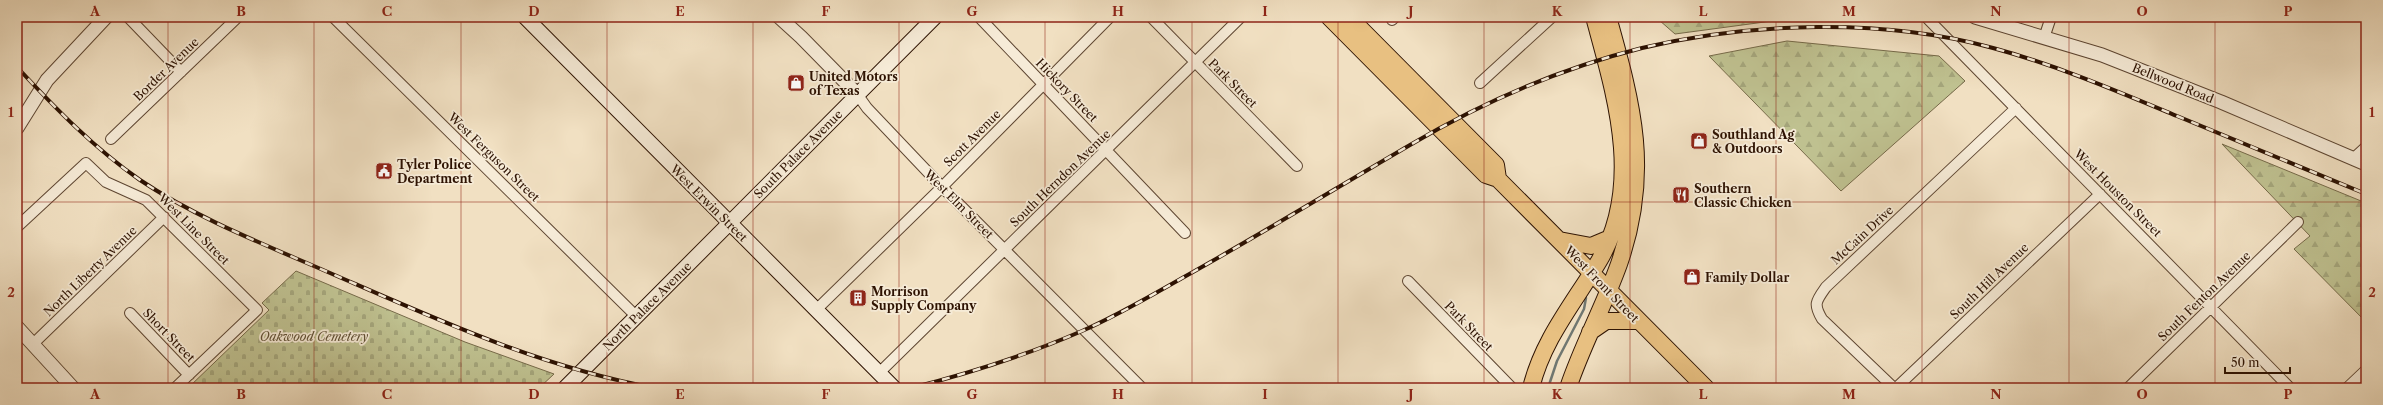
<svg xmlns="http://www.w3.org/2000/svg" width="2383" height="405" viewBox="0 0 2383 405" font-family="'Libre Caslon Text',serif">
<defs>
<pattern id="forest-firs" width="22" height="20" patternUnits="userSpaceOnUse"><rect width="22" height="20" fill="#bfc190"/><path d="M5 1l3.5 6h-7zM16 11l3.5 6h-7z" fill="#a4a57b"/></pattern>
<pattern id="cemetery-stones" width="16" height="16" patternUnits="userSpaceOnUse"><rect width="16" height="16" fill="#bfc190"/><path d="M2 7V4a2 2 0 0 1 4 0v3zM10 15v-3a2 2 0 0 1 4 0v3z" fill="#a4a57b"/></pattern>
</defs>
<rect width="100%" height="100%" fill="#f1e0c2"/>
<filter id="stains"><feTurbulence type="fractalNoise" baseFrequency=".005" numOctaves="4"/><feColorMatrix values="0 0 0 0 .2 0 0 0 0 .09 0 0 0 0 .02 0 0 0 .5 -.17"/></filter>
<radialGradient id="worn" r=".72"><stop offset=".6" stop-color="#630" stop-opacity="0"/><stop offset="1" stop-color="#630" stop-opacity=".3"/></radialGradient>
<path fill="url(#forest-firs)" stroke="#766a49" d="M1662 17H1802L1675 34 1659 20Z
M1787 41 1939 56 1965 81 1841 191 1709 56Z
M2222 144 2366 203V322L2294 249 2310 236Z"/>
<path fill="url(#cemetery-stones)" stroke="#766a49" d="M296 271 465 342 554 374 539 388H188L269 310 262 303Z"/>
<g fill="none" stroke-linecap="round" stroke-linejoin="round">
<path stroke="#707771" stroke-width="2.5" d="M1548 388 1557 361 1584 309 1586 298"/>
<defs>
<path id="minor" d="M128 17 181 72
M333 17 636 316
M979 17 1185 233
M1151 17 1297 166
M1926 17 2290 388
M1392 20 1395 17
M2044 38 2051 17
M1480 83 1552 17
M857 94 867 108 942 187 1142 388
M111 139 238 17
M2354 158 2366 147
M17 227 86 163 106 182 146 200 257 310 175 388
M1408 281 1512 388
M816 310 942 187 1110 17
M130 313 189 375
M33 344 164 217
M879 373 1241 17
M1894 388 1822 319C1813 304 1816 301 1826 287L2016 108
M1896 388 2100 194
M2128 388 2298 222
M2347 388 2366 370"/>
<path id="tertiary" d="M779 17 801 37 857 94
M1975 17 2102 55 2221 102 2366 164
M17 128 47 80 106 17
M17 327 73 388"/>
<path id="secondary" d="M525 17 894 388
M565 388 935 17"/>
<path id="primary" d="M1329 17 1486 175 1498 179 1706 388
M1349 17 1496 165 1498 179
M1559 240 1591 246 1610 238
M1590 332 1606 321H1638
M1531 388C1543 339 1574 303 1599 261 1644 184 1615 95 1594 17
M1568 388C1582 346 1604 306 1619 264 1651 172 1633 106 1608 17"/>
</defs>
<use href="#minor" stroke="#5e4632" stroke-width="12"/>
<use href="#tertiary" stroke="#5e4632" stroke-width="15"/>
<use href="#secondary" stroke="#2d1202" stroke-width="16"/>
<use href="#primary" stroke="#2d1202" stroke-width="18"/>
<use href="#minor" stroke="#f6ebd7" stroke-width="10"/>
<use href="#tertiary" stroke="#f6ebd7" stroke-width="13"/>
<use href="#secondary" stroke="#f6ebd7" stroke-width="14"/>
<use href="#primary" stroke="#e8c081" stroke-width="16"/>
<defs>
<path id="rail" d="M17 67C55 108 94 148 140 180 198 219 266 245 330 273 436 319 540 367 655 388
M911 388C970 373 1027 355 1082 331 1121 314 1157 292 1193 272 1266 231 1338 187 1410 145 1481 103 1562 68 1642 48 1750 22 1885 18 1993 48 2056 65 2117 91 2177 116 2240 142 2303 168 2366 194"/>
</defs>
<use href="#rail" stroke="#2d1202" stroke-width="4"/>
<use href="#rail" stroke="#f6ebd7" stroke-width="2.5" stroke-dasharray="8" stroke-linecap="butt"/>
</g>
<path fill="none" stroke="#8f2418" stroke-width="1" stroke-opacity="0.55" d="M168 17V388M314 17V388M461 17V388M607 17V388M753 17V388M899 17V388M1045 17V388M1192 17V388M1338 17V388M1484 17V388M1630 17V388M1776 17V388M1922 17V388M2069 17V388M2215 17V388M17 202H2366"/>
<defs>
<symbol id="shop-square" viewBox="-11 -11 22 22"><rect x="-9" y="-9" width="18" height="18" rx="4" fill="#8f2418" stroke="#f6ebd7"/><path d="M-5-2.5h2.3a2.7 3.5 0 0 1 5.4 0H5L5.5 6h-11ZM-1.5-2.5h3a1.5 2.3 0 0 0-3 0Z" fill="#fff"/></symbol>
<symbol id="civic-square" viewBox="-11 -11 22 22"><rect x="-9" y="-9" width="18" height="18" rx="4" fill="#8f2418" stroke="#f6ebd7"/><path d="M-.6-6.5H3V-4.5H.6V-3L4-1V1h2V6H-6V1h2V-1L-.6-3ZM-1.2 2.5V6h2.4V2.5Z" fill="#fff"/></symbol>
<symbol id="restaurant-square" viewBox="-11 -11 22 22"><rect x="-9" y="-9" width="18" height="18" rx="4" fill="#8f2418" stroke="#f6ebd7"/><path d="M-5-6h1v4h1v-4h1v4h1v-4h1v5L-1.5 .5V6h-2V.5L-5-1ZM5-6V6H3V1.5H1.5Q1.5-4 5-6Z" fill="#fff"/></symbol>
<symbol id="building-square" viewBox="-11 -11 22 22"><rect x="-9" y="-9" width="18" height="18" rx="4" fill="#8f2418" stroke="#f6ebd7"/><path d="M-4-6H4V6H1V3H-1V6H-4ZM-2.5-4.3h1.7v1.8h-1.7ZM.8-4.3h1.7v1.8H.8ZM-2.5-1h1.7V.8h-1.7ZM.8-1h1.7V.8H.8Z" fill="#fff"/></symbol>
</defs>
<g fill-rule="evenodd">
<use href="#shop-square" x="786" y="73" width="20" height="20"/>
<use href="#shop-square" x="1689" y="131" width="20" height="20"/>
<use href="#civic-square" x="374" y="161" width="20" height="20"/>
<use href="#restaurant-square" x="1671" y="185" width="20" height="20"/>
<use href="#shop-square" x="1682" y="267" width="20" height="20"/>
<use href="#building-square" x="848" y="288" width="20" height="20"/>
</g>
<g text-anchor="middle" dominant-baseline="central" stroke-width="3.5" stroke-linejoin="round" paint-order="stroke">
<g font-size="12" fill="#2d1202" stroke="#f6ebd7">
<text transform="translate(166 69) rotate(-44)">Border Avenue</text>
<text transform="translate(1233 83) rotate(45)">Park Street</text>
<text transform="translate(2173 83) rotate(22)">Bellwood Road</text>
<text transform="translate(1067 90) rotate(46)">Hickory Street</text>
<text transform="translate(972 138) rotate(-45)">Scott Avenue</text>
<text transform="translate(798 154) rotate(-45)">South Palace Avenue</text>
<text transform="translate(494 157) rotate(44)">West Ferguson Street</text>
<text transform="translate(1060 178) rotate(-44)">South Herndon Avenue</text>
<text transform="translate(2118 193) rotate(45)">West Houston Street</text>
<text transform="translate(709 203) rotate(45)">West Erwin Street</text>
<text transform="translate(959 204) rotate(45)">West Elm Street</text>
<text transform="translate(194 229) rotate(45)">West Line Street</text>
<text transform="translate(1862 235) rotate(-43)">McCain Drive</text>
<text transform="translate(90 271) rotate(-44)">North Liberty Avenue</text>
<text transform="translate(1989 281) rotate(-44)">South Hill Avenue</text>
<text transform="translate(1602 284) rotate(46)">West Front Street</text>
<text transform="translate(2204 296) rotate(-44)">South Fenton Avenue</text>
<text transform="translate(647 306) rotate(-45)">North Palace Avenue</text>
<text transform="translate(1469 326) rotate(46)">Park Street</text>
<text transform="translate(169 335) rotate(46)">Short Street</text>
</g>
<g font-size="12" font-weight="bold" fill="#2d1202" stroke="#f6ebd7" text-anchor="start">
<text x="809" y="76">United Motors<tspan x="809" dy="14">of Texas</tspan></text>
<text x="1712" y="134">Southland Ag<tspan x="1712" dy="14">&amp; Outdoors</tspan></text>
<text x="397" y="164">Tyler Police<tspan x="397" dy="14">Department</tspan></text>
<text x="1694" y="188">Southern<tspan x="1694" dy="14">Classic Chicken</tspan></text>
<text x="1705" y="277">Family Dollar</text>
<text x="871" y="291">Morrison<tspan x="871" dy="14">Supply Company</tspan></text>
</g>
<g font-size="12" font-style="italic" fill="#604f34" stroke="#f6ebd7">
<text x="314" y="336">Oakwood Cemetery</text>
</g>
</g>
<rect width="2383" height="405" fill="none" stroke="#f1e0c2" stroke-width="44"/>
<path d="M2225 367v6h65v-6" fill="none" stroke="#2d1202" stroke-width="2"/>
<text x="2231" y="367" font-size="12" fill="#2d1202" stroke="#f6ebd7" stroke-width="3" paint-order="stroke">50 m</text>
<rect x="22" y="22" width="2339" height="361" fill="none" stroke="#8f2418" stroke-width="1.5"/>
<g font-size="13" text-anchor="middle" font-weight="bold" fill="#8f2418">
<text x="95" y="16">A</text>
<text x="241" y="16">B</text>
<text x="387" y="16">C</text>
<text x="534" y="16">D</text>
<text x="680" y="16">E</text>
<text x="826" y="16">F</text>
<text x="972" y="16">G</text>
<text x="1118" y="16">H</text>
<text x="1265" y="16">I</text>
<text x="1411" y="16">J</text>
<text x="1557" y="16">K</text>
<text x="1703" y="16">L</text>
<text x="1849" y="16">M</text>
<text x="1996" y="16">N</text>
<text x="2142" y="16">O</text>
<text x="2288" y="16">P</text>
<text x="11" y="117">1</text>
<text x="2372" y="117">1</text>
<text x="11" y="297">2</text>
<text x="2372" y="297">2</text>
<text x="95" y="399">A</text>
<text x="241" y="399">B</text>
<text x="387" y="399">C</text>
<text x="534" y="399">D</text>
<text x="680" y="399">E</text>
<text x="826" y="399">F</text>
<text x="972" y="399">G</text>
<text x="1118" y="399">H</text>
<text x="1265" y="399">I</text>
<text x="1411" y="399">J</text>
<text x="1557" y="399">K</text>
<text x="1703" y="399">L</text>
<text x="1849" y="399">M</text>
<text x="1996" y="399">N</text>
<text x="2142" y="399">O</text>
<text x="2288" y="399">P</text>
</g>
<rect width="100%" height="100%" filter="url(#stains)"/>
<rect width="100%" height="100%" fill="url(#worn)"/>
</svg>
